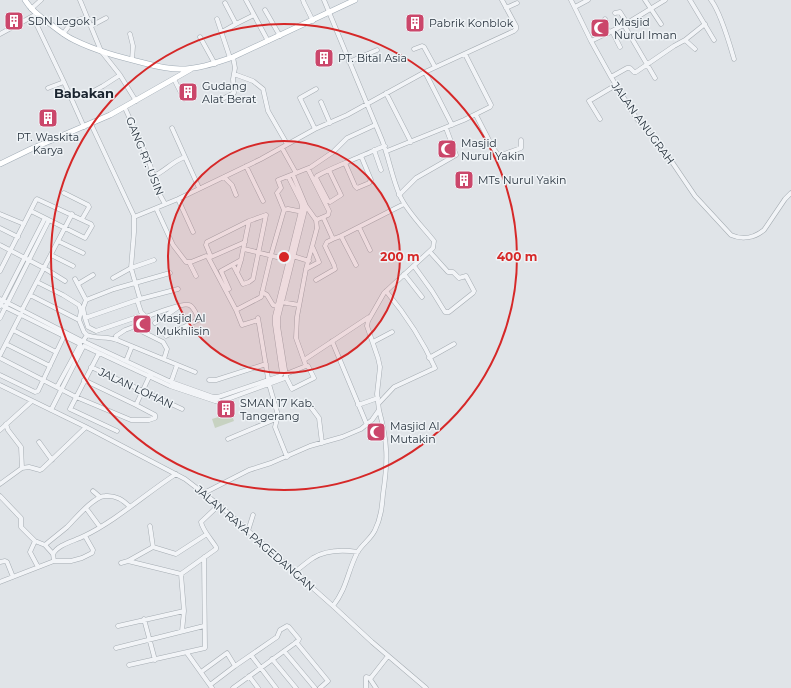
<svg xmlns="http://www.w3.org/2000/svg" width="791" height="688" viewBox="0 0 791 688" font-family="Montserrat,sans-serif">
<rect width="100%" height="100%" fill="#e0e4e8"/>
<path fill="#c7d2c1" d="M231 413 234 421 215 428 212 419Z"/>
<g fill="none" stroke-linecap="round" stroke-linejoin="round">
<defs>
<path id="minor" d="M80 0 101 51 120 75 136 101
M246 0 268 41
M303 0 304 3 313 21
M571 0 591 41 611 77 637 119 672 162 695 196 731 235C742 240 754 238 764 230L785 199 791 193
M645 0 661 24
M690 0 714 40
M711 0C721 13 729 42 734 59
M575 7 588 0
M506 8 517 3
M31 9 41 0
M265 10 280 36
M615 13 620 12 627 23
M33 17 64 82 84 127
M217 19 230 58
M605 19V24L609 33
M236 24 254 15
M624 25 655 78
M91 26 106 18
M612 31 620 47
M222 32 236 24 225 3
M0 34 33 16
M63 34 72 22 84 18
M130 34 133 46 132 60
M200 37 215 64
M685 40 705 24
M591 41 624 25 665 0
M414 49 422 46 424 47 435 67
M349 62 377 50
M425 72 452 125
M234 74 253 81 263 89 268 111 287 144
M611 77 627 68H630L634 72H636L674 46 685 40 695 49
M174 79 184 99
M48 88 64 82
M90 93 103 86 120 75
M386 93 411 142
M222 99 234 93 233 79 235 68 233 57
M321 102 330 123
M125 108 148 159 160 195 165 204
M476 115 493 148 499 156 521 148V140
M600 119 589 101 616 85
M91 124 134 216V232L131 268 140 299
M172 128 199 188
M315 129 300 98 316 89
M282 148 296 173
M374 150 381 170
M387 151 464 120 490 107 491 105 465 54
M345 163 355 186 357 188 369 183 371 180 361 156
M246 166 263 201
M308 169 329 211 328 215 316 220
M329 170 341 195 330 202 328 201 316 178 317 176C331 168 346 163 361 156 369 153 376 149 385 146
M154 176C165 171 173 161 185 157
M224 177 232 185 236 195
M64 193 88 205 89 207 82 219
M399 195 416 178 456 155 446 128
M178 199 193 232
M156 208 173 245 186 262H191L206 256 208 257 236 310 242 325 258 320
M284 210 288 209 303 212
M0 214 24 224
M134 217 178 199 261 159 315 129 347 115 425 72 514 31 516 29V26L502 0
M324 219 333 239 341 236 356 265
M359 227 370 250
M0 228 18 237
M341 236 404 204
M58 241 83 253
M0 245 44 268 65 281
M244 249 289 260
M51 255 73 266
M293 256 309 261
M189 262 196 276
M233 265 243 284 249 282 253 279 266 215 249 221 207 242 206 245 211 257 245 242
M414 266 432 291 445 312H449L473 293 474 291 466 276 459 278 453 272H448L430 252
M306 269 319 262 313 248
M0 271 36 200 37 199 91 224 92 226 85 238 31 211
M237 273 241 260 249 221
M404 274 422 297
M113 278 131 268 154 260
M75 279 86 300 83 308 85 318 140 299 178 289
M316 280 335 269 334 265 325 246 327 242 333 239
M37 282 63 295 79 305 81 311 79 320
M78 284 93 275
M229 289 221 271 241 260
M262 292 267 295 273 305 277 306
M30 295 79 320 84 332 87 335 83 341
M0 299 82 341
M86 300 114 289 170 273
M137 300 141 312 146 317C154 314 182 302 189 305 193 306 198 316 198 320L166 336
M281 302 299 305
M0 306 45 218
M3 306 80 344
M22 310 72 214
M236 310 261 297 271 255 284 210 277 193 281 188 278 180 311 167 333 152 347 138 375 125
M0 318 49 220
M85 318 88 327 96 331 143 315
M258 318 269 384 278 415 275 427 287 457
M155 323 177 308
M13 330 56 352
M87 335C97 339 106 336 117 340
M332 341 367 425
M85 342 171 382 213 397H218L280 376 282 373 275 325V316L302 207 301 202 288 176
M373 342 392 332
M6 344 50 366
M84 346 170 386 215 401H222L285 378 286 376 278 326V318L306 206 293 175
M99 353 70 409 117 431
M0 355 21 314
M0 358 76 397 131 420H149L155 418V415L136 405 84 380
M429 358 454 344
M164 359 167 349 163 342 133 327 125 330 116 336 117 340 195 372
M304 360 369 317
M126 361 132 346
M91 367 182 409
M286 374 306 366
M0 375 35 392 38 391 64 336
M286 377 292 389 314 378 308 366H306L296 338 297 317 306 269 317 228 316 220 306 206
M209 380H216L266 364
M171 382 177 365
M0 385 86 427 185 479 219 505 333 606 372 642 426 688
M57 387 80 345
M379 403 394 387 435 368C423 341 405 314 386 291
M136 405 150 375
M358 405 378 398
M310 406 319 418 322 443
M51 410 83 347
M6 424 8 430 21 447 22 468
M0 430 32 401
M228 439 278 418
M39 442 52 460
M0 484 22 468 29 467 40 470 42 469 86 427
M93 491 100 497
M204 493 249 470 271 463 310 446 342 437 361 429 372 420 379 410 377 394 380 367 378 358 367 326 368 321 384 293 433 248 434 241C423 227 408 213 400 196 392 178 389 158 382 140L324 0
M0 496 21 518V527L35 541 45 545 53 554 54 561
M86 508 100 527
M150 526 153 547
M248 531 253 515
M35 541 30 552 38 567
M45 545C52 539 60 533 67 527 75 519 94 496 105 496 116 495 123 500 130 507
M53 554C58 544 75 541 84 536 117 520 145 494 176 474
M128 561 181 574 216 549V547C211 539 203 531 201 522L219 505
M0 562 5 561 7 562 13 577
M121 563 128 561 153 547 176 554 207 534
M295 572C301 567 307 562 313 558 326 550 344 550 358 552
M181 574 184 611 182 631
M0 582 54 561H71L82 558 92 553 93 550 85 536
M333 606C347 588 347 573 357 553 362 544 371 539 375 530 381 518 382 506 383 494 388 461 388 443 379 410
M144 619 155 660
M118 626 184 611
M296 642 328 681 320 688
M116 648 204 626
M284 651 315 688
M187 653 212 688
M251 655 276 688
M272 659 296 688
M129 665 205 648 204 557
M201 672 227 653 235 666
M249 676 258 688
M210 685 235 666 277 637 280 630 287 626 289 627 299 639 298 641 233 688
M366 688V677L370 678
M376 688 370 679 388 656"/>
<path id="major" d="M25 0C31 10 40 17 49 23 57 29 65 36 74 40 96 51 120 57 144 63 155 66 168 69 180 69 199 69 215 63 233 57L355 0
M0 164 31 149 110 115 191 69"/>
</defs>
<use href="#minor" stroke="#a5acb2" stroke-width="5"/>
<use href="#major" stroke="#9faab4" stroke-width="6"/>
<use href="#minor" stroke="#f2f4f7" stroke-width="4"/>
<use href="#major" stroke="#fff" stroke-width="5"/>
</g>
<circle cx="284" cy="257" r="116" fill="#d62828" fill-opacity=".12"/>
<g fill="none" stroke="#d62828" stroke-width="2">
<circle cx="284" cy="257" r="116"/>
<circle cx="284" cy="257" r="233"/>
</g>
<defs>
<symbol id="building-square" viewBox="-11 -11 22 22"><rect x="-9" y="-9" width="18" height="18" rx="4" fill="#cb476b" stroke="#eff3f6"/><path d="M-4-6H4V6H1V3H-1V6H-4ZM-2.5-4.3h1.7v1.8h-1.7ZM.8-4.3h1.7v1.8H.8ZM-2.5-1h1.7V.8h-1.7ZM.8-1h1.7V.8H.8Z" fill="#fff"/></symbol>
<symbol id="mosque-square" viewBox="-11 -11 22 22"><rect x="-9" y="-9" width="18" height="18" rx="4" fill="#cb476b" stroke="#eff3f6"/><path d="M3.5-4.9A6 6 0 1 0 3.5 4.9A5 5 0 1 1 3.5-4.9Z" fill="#fff"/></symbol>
</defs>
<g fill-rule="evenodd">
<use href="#building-square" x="3" y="10" width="22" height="22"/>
<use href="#building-square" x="404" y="12" width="22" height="22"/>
<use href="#mosque-square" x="589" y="17" width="22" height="22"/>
<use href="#building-square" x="313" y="47" width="22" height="22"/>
<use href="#building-square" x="177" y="81" width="22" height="22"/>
<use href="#building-square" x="37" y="107" width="22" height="22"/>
<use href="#mosque-square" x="436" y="138" width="22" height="22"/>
<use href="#building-square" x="453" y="169" width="22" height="22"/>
<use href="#mosque-square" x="131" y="313" width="22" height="22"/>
<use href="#building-square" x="215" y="398" width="22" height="22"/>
<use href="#mosque-square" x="365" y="421" width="22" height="22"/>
</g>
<g text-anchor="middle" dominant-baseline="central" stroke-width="3" stroke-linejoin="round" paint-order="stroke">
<g font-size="11" fill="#29343f" stroke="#eff3f6" text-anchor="start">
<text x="28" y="21">SDN Legok 1</text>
<text x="614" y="22">Masjid<tspan x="614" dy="13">Nurul Iman</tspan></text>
<text x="429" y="23">Pabrik Konblok</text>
<text x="338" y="58">PT. Bital Asia</text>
<text x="202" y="86">Gudang<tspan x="202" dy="13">Alat Berat</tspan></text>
<text x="48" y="137" text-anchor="middle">PT. Waskita<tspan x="48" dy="13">Karya</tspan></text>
<text x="461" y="143">Masjid<tspan x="461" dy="13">Nurul Yakin</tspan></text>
<text x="478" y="180">MTs Nurul Yakin</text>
<text x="156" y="318">Masjid Al<tspan x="156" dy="13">Mukhlisin</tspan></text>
<text x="240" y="403">SMAN 17 Kab.<tspan x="240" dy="13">Tangerang</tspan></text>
<text x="390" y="426">Masjid Al<tspan x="390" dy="13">Mutakin</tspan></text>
</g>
<g font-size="11" fill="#29343f" stroke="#eff3f6">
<text transform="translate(643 123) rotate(54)">JALAN ANUGRAH</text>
<text transform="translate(145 156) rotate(68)">GANG RT. USIN</text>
<text transform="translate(136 388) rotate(25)">JALAN LOHAN</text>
<text transform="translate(255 538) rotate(41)">JALAN RAYA PAGEDANGAN</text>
</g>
<g font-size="13" font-weight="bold" fill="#1b2530" stroke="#eff3f6">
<text x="84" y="93">Babakan</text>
</g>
</g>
<circle cx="284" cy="257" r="6" fill="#d62828" stroke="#eff3f6" stroke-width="2"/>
<g font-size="12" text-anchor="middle" font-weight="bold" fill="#d62828" stroke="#eff3f6" stroke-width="3" stroke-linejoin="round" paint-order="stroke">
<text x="400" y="261">200 m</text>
<text x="517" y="261">400 m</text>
</g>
</svg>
